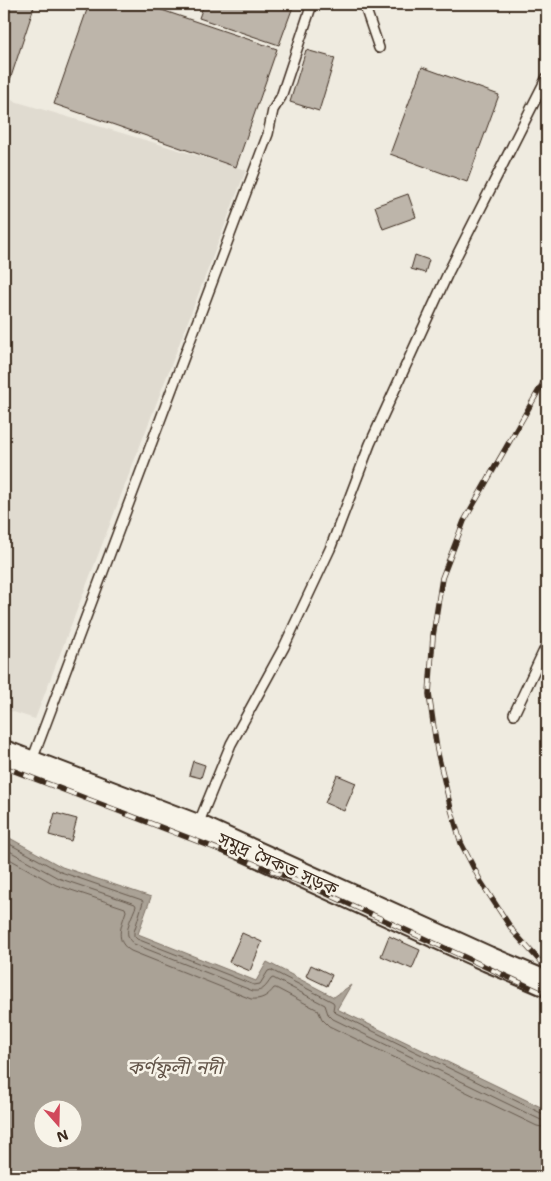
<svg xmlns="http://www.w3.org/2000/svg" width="551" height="1181" viewBox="0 0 551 1181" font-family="'Shantell Sans','Noto Sans Bengali',sans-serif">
<rect width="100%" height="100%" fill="#efebe0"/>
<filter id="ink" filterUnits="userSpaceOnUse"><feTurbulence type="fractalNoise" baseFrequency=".02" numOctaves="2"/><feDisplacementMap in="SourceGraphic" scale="10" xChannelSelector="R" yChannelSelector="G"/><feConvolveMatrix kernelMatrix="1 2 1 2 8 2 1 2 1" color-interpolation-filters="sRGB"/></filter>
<g filter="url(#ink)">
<path fill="#e0dbd0" d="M4 98 246 170 35 719 4 709Z"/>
<path fill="#aaa296" stroke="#7e7266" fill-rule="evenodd" d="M6 836 62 867 151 897 138 934 256 981 267 962 334 997 351 985 337 1009 547 1110V1177H4V842ZM42 1108H72V1138H42Z"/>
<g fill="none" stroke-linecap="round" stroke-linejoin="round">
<path stroke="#675a4e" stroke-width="1" d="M4 841 61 872 142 900 143 902 134 932V936L137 939 254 985 260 984 268 971 271 970 333 1002 334 1004 333 1010 336 1013 543 1114 547 1115
M4 848 58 878 135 904 136 906C131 919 121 935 134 944L253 991C263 992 266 986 271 979L273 978 325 1005 328 1014 333 1019 541 1120 547 1121
M4 856 56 885 125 908 126 911C121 927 114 941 131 951L251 999C261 1000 268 996 274 988H276L318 1010 322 1019 329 1026 537 1126 547 1128"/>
</g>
<path fill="#bdb5aa" stroke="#3b2a1e" d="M4 4H35L9 83 4 81Z
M89 4H144L277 49 236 167 54 104Z
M204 4H294L279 45 199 18Z
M306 50 335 58 319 111 290 102Z
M422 67 499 95 467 182 390 154Z
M408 194 416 217 383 229 375 206Z
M415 255 429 260 425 273 411 269Z
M193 761 205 765 201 778 189 775Z
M337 775 356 783 344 811 325 803Z
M55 813 77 819 71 841 49 835Z
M242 933 262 942 250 971 229 962Z
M389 936 420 950 412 969 381 956Z
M311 965 332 975 327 986 306 976Z"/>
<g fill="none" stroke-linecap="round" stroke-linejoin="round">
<defs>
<path id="lane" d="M364 4 379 48
M514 714 547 644
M31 763 268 134 273 110 281 97 312 4
M197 827 231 744 284 647 330 549 370 444 449 271 547 77"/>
<path id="secondary" d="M4 753 197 827 488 959 547 984"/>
</defs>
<use href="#lane" stroke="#3b2a1e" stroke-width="12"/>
<use href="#secondary" stroke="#3b2a1e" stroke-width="28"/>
<use href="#lane" stroke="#f7f3e8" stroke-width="9"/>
<use href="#secondary" stroke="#f7f3e8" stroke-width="24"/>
<defs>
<path id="rail" d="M547 376 464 521 442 578 433 636 429 694 437 750 451 809 461 843 481 882 513 931 547 969
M4 767 215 848 312 887 547 995"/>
</defs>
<use href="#rail" stroke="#3b2a1e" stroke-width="5.5"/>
<use href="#rail" stroke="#f7f3e8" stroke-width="4" stroke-dasharray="11" stroke-linecap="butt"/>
</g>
</g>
<g text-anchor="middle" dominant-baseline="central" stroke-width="5" stroke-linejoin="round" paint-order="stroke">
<g font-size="18" fill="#3b2a1e" stroke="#f7f3e8">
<text transform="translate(278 864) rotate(24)">সমুদ্র সৈকত সড়ক</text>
</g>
<g font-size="19" font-style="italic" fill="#625448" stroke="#f7f3e8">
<text x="175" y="1067">কর্ণফুলী নদী</text>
</g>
</g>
<rect width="551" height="1181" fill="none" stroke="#f7f3e8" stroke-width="20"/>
<rect x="10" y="10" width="531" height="1161" fill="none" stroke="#3b2a1e" stroke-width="2" filter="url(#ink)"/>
<g transform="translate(58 1124) rotate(160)"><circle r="24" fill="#f7f3e8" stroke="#aca397"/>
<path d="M0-4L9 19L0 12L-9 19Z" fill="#d1495b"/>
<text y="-8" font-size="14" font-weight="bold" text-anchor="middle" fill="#3b2a1e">N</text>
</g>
</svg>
